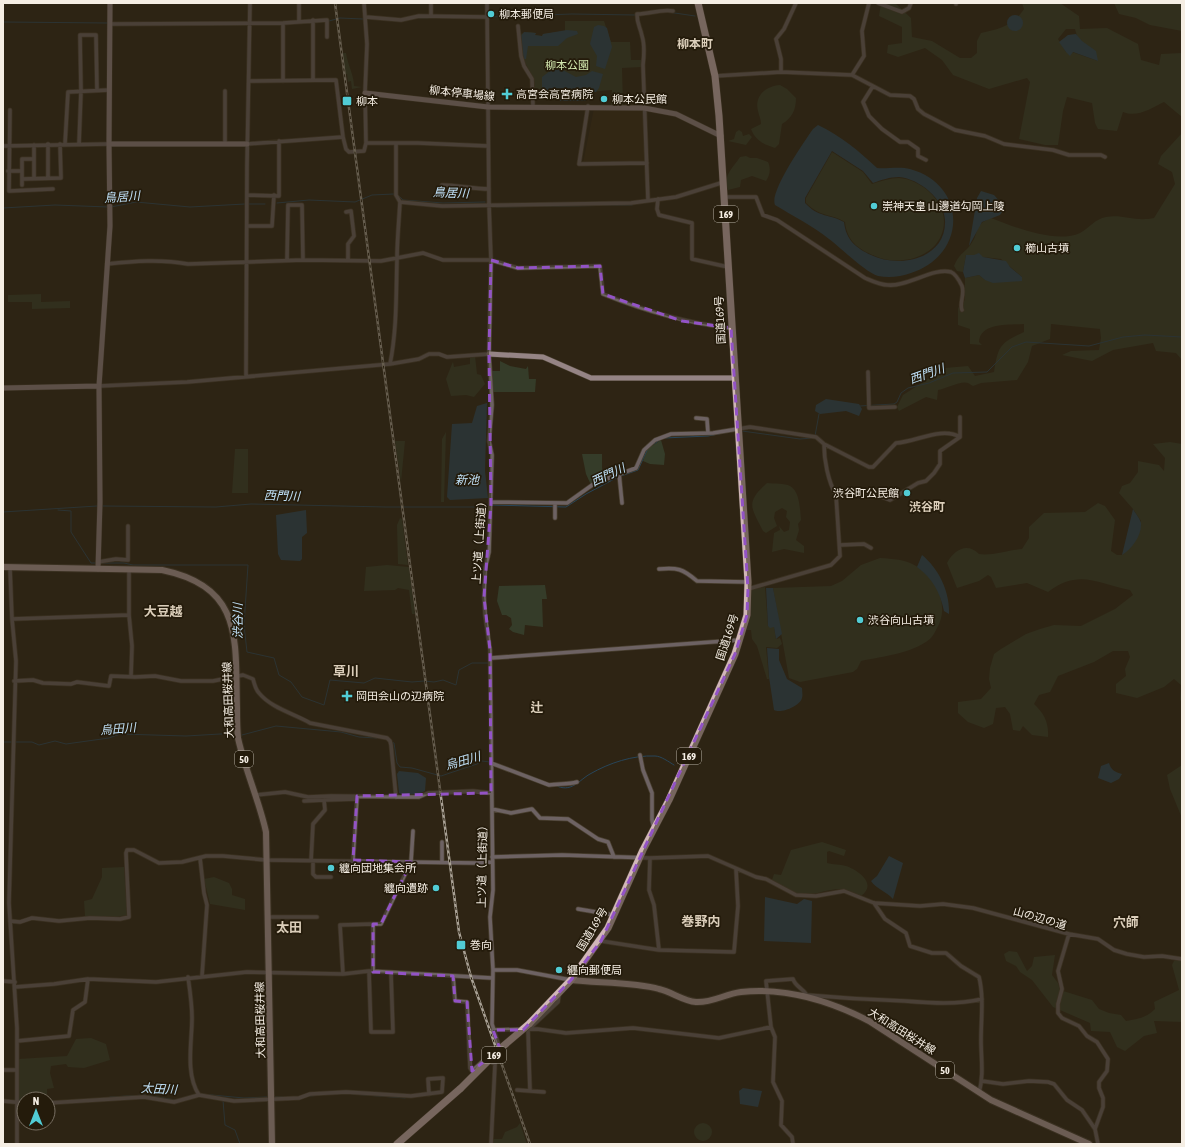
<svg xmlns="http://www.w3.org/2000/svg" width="1185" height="1147" viewBox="0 0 1185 1147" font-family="'Asap Condensed','Noto Sans JP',sans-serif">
<rect width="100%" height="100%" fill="#2e2414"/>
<path fill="#392b15" d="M594 109H644L645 162 583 163Z"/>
<path fill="#353c29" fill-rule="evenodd" d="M881 3 896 4 911 18 912 37 932 41 960 58H971L977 53V41L981 33C999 29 1013 26 1024 9L1022 3H1060L1079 16 1080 29 1107 28 1138 44 1141 60 1159 65 1161 54 1182 53V117L1164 102C1152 108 1137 118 1123 112L1117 131 1098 129 1095 123 1092 103 1067 97 1063 111 1058 145H1045L1019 139 1030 82 1027 78 989 89 953 75 942 60 925 48 898 57 887 53 888 45 902 43V27L879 16ZM1066 29H1075L1077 36 1098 61 1072 52H1066L1058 39Z
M1114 3H1182V31L1150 25 1136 18 1119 14Z
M565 21H604L611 42H630L631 60H642V67L622 68 623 105H611L612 90 588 92 586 101H560V98H549L542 89H535L534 79 523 59 521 34C524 32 532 32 536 33L535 35 542 36 543 34 565 31Z
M342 53H346C348 66 354 75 354 86L362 87 352 89 351 81 348 82 347 74H345Z
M780 85 787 89 796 98C796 110 792 118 782 124L779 144 775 148C764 145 755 140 751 129L761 124C761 119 759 116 758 111 754 96 766 86 780 85Z
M739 130 742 132 743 136 749 134 752 137 746 145 728 141 734 139 736 132Z
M1182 133V360L1176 353 1156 351 1153 343 1113 350 1092 361 1062 355 1071 351 1099 350 1101 338 1100 329 1051 324 1050 339 1032 346 1028 362 1017 380 981 383 973 386C971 385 970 384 968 383 962 380 945 389 938 390L937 400 926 397 899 411 897 407 903 395 945 368 968 366 975 376 994 372C998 346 1000 343 1024 332V324C1010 325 980 322 979 342L982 345 970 344V329L958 325V308L965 300V278L979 275 985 280 1021 281 1022 277 1001 259 966 255 963 272 957 271 954 266C959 253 965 253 971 244 980 232 973 225 991 218 1014 227 1056 244 1080 233 1089 228 1095 219 1106 217 1123 214 1135 222 1154 218L1175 184 1172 172 1158 164 1161 156Z
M832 152 863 172 872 184C881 181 890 178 899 178 920 179 944 200 944 221 944 256 901 268 875 256 858 249 847 241 845 222 831 213 821 218 806 203V198Z
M746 156 750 158H757L768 162C771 168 770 175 766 181L752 176 741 180 740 187 728 190C722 176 733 168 740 157Z
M41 294V302L70 301V308L32 309V302H8V295Z
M475 356 477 374 481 375 485 384 474 397 466 395 451 396 446 379 452 364 453 362 454 367 470 364V357Z
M500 361 510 366 526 369 528 366 529 379H536L535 392H493L492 371H500Z
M446 432 444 502H441L442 439Z
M661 440 665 454 664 465 650 464 643 461 647 449Z
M395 441H405L401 482Z
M1170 442 1182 444V704L1180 699 1181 685 1174 679 1164 687 1137 698 1116 693V684L1126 676 1125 669 1130 657 1128 651H1113L1094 662 1058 676 1050 692 1039 695 1034 704C1044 713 1049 723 1048 737L1032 735 1023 726 1020 731 1013 730 1010 714 1005 707 996 708 993 724 984 728 968 722 958 713V702L981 699 991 688 989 679 990 668 994 654 1001 649 1026 634 1040 629 1054 625 1081 626 1115 609 1133 595 1130 590C1098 584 1079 568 1048 592L1027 583 996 588 991 577 988 575 979 581 957 588 947 563C954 550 967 542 979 554 992 556 1008 550 1022 549L1029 538V527L1044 513 1085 512 1098 503 1105 506 1115 520 1111 551 1117 555H1122L1141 521 1133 509 1119 493 1122 486 1130 483 1138 472V461L1159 465 1164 471 1165 458 1153 444Z
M235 449H248V493H232Z
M582 454H602V468L605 477 591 485 586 474Z
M767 483C774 484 785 483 790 486 800 491 800 510 801 520L798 524 799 530 796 540 804 546V553L784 549 772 552 774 533 780 530 779 526 784 532 789 530 790 522 786 517 787 511 782 508 775 512 774 518 777 526 766 533 763 531C751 507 745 503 767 483Z
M400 518 402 519 408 565 398 564 397 525Z
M880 558C893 559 905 559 916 566 937 578 950 607 937 628 935 632 933 636 930 639 911 654 884 656 861 661L857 669 853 672 800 682 789 678 773 588 831 586 842 581 861 565Z
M387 565 409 567 415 614H412L409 590 398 588 395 590 364 591 366 567Z
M545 585 547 599H542L543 627 525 625 524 635 513 632 509 629 512 625 511 618 506 615H502L497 601 499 586Z
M765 587 768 626 774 627 776 639 780 638 782 644 777 648 766 647 769 679H767L757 646 752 639 751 630H746L749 590Z
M1182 765V818L1170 789 1167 775Z
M822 842 846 850 844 856 829 851 827 852V863C833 865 840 864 846 866 858 870 878 884 861 896 855 893 847 889 840 889 826 889 812 897 797 894 788 891 780 885 772 880L774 874 781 875 791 850Z
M124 867 127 915 116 917 85 916 84 901 92 899 102 877V868Z
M214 877 229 883 232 889V895L245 899V910L210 904 204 879Z
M1009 951 1017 952 1027 971 1032 966 1034 957 1055 955 1052 975 1058 983 1060 990 1092 1000 1099 1009 1109 1013 1121 1015 1126 1021C1138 1019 1146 1018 1155 1009L1154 1002 1179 990 1172 965 1174 961 1182 957V1022L1154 1021 1157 1033 1144 1036 1125 1051 1117 1047 1110 1032 1091 1031 1090 1023 1053 1007 1032 980 1020 972 1016 966 1006 961 1004 954Z
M91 1038 106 1044 110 1060 84 1068 68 1067 66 1064 51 1066 50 1073 54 1088 47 1089V1099H24V1102H18V1059L67 1056 76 1039Z
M520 1123 527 1144H493V1139H502L505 1132 517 1127Z
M694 1132a9 9 0 1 1 18 0a9 9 0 1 1-18 0Z"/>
<path fill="#284559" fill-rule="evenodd" d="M1007 23a8 8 0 1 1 16 0a8 8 0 1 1-16 0Z
M598 25 604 26 607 28 612 47 605 69 596 66 597 56 590 44 594 27Z
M567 30 577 31 578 34 567 38 558 46H528L526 59H523L520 37 524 32 536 33 535 35 542 36 543 34Z
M1076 34 1082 41 1096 51 1098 61 1073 52 1070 56 1066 52 1059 42 1068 35Z
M554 68H559L576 77 586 75 592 71 603 74 599 88 596 92H588L586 101H560V98H549L542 89V77Z
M818 125C841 136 859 151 877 168 887 169 900 166 910 169 968 185 967 255 911 273 900 277 889 278 878 276 865 272 841 248 829 239 813 226 793 216 775 205 769 192 804 142 813 129ZM832 151 863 171 873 183C881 180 890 177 899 177 920 179 944 199 945 220 947 259 899 269 871 255 856 248 846 240 844 222 830 214 819 218 805 203V198Z
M981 191 994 195 1002 204V212L1000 215 982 222 969 246 977 198Z
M979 253 983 257 1006 261 1010 267 1022 277V281L993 283 985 280 979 275 965 278 963 272 966 255H974Z
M826 399 859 404 862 409 859 416 846 411 820 414 815 411 816 405Z
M487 403 485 471 488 498 450 500 447 497 452 424 472 423 477 406Z
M1133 509C1135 513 1140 518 1141 523 1142 535 1132 549 1122 555Z
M306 510 307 533 302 537V559L300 561 281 560 278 554 276 515Z
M922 555C939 569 950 592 949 614L944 611C940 592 933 579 917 567Z
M766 588H773L782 634 776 639 774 627 770 628 768 626Z
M767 648 779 649V660L787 679 802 688C802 691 803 695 802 698 800 706 781 714 774 710L769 677Z
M1109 763C1111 770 1115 772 1122 774L1119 779 1111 783 1098 778 1101 766Z
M399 771 418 773 426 778 425 791C419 795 404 796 399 793L397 774Z
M889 856 903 863 893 899C886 891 876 889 871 881L877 876Z
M765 897 797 904 804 899 812 901 811 943 764 941Z
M743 1088 762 1091 758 1107 740 1104 739 1091Z"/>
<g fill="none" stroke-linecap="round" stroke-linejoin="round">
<path stroke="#284559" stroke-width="1" d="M668 12 695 16
M489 17 572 14 635 15
M417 18H428
M329 21 340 18 363 19
M3 22 107 23
M397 194 403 200 443 203 485 202
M277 203 309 200 355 202 372 195 394 194
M248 204H265
M111 207 136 202 190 207 245 204
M496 207 632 205
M3 208 55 205 108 207
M860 406 894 404 897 402 901 393 908 388 929 383 953 373 987 372 1012 347 1026 342 1089 346 1123 337 1145 335 1182 337
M742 431 800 439 813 438
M815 436 819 414
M664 438 708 436 733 431
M654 444 661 439
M621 476 638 470 648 448
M492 505 566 507 586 494 618 477
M102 506 216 507 251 504 386 507H479L488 505
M58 510 71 511V532L91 563H96
M3 512 97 506
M101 563H124L133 565H248L244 625 247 652 274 658 279 675 291 682 302 697 324 705 330 680 364 683 375 678 412 682 424 681 434 682 443 680 456 685 459 670 472 663H489
M242 735 276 726 341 732 359 737 377 738
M3 742H12
M15 742H32L39 745 55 741 66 744 109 738 120 734 186 736 220 734H235
M391 742 394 743 397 763 400 767 412 768 441 776 477 764 482 761 490 762
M527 775 550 784
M555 785C571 794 579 780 590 774 609 763 633 755 655 756 661 756 669 762 674 765
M201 1094 244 1098 267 1097
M352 1094 405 1098
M310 1096 321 1095
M110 1097 145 1095 176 1100 196 1094
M275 1097H283
M19 1100H24
M223 1100 225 1125 235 1130 240 1144
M48 1101H55"/>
<defs>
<path id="street" d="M299 3V21
M487 3 489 204 491 260 489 354 492 405 489 441 492 455 489 552 485 569 484 597 485 615 490 650 493 890 490 917 493 970 492 1024 500 1049
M878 3 902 12 909 8 911 3
M956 3V4
M431 16V3
M366 17 401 20 419 16 487 17
M313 20V80
M283 23V81
M110 24 283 23 327 20V37
M518 26 521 56 524 66 532 79 533 106
M781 72V59L776 39 784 29 796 3
M852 75 864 56 862 31 869 3
M715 76 781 72 852 75 890 95 910 96 914 99 918 109 924 114 955 130 985 136 1004 144 1053 150 1069 155H1101L1105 157
M249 81 336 80 343 137
M873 86 863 102 869 116 882 129 900 142H908L918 149V156L926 160
M225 91V143
M588 106 579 164 647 163
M10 110 9 191 53 189
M366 143H418L488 146
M48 144V178
M65 144 68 92 109 90
M79 144 81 91 80 35H96L97 90
M247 144 343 137 346 149 349 152 364 151 366 143 365 93 367 44 364 3
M3 146 109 144
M8 171H22V185
M22 171V159H34
M34 178V145
M22 179 61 178 60 144
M442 185C458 185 473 189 489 189
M248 195 279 196V141
M725 197H756L763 215 777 220 865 278C872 281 880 285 888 285 907 287 934 267 951 272 956 274 960 282 962 286 965 295 959 303 962 310
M658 199 657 209 659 215 692 223V259L728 267
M648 200 643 65C644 56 645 45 642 36 640 26 637 25 637 14 650 14 660 9 673 11
M400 202 442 206 631 203 676 197 724 182
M346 212 351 211 354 236 348 244V260
M248 226H272L274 195
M287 261 288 205H302L303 260
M107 264C134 261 161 259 188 264L303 260 381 261 423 253 443 260H491L518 268 600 266 603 294C645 311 686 323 731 328
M390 364C397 329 396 295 397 260 397 240 399 221 400 202L396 195V144
M868 372 869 408 895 407
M246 377 247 165 250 3
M99 386 187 382 390 364 419 359 429 354H439L447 357 489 354
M696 418 707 419 708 433
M619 473 622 503
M836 495 874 494 890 500 918 483 926 481 934 473 940 464V451L960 437V417
M491 502 567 503 595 483 636 468 644 450 655 440 671 434 713 433 750 427 816 437 824 444 869 467H873L896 443C916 442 942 426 960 437
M555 518V504
M840 545 864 544 871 548
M98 562 116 559 128 560V526
M10 568 12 619 16 661 9 903 17 1028V1144
M659 569C677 567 683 569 697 581L748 582
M129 570V615L132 646 131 676
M748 589 831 565 840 556 836 495C828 481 824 460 824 444
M12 619 129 615
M491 658 739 640
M14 681 33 680 43 683 71 684 77 682 109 686 111 676 135 677 155 676 181 681H213L243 675 253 679C254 683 256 690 259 693 271 708 295 714 310 723L387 738 390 741 391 745 396 797
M640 755 643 770 652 793V820L654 829
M491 763 549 785C558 783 567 785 577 782
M256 795 285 792 308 797 331 796 419 797 428 793 473 791 491 793
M304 801 324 800
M492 809 511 813 532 809 540 818 568 819 598 839 608 842 614 857
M492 857 562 855 650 858 708 856 756 877 766 879 796 895 816 896 844 891 874 903 920 906 943 904 973 908 1069 934 1098 939 1114 950 1127 954 1144 957 1162 956 1182 959
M200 858 204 893 207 905 202 976
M650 858 649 890 654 905 659 950
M353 860 357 798
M311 861 313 824 325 810 324 800 357 799
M313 861V874L316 877H331
M442 862V842
M874 903 885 919 906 933 910 946 932 953H946L961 966 979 977C984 997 981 1019 981 1040 981 1058 984 1075 979 1093
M578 909 614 915
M268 917H317
M10 921 20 922 32 918 59 921 90 918 120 919 129 917 126 853 127 850H134L159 863 182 862 206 856H223L266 860 477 863 492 862
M1069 934 1058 971 1062 989 1058 1004V1013L1062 1018 1079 1026 1087 1036 1097 1042 1108 1059 1107 1071 1099 1082V1088L1103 1098V1107L1095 1129 1098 1144
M601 941 659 950 734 952 738 906 736 869
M493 970H517L571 980
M369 971 371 1032H393L391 973
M373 972V924H381L411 862 413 831
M343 974 340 925 373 924
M453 976 455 1001 467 1002 470 1068 472 1071 483 1061
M188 977C190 991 192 1004 192 1018 192 1042 185 1074 199 1095
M3 981 15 982
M15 987 54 984 88 979 156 982 247 972 343 974 369 971 492 978
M807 995C840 998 873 1000 905 1001 931 1003 957 1005 982 999
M493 1030 537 1029 566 1033 633 1028 719 1038 771 1027
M17 1041 69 1036 73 1010 85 1002 88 979
M488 1061 495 1064 491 1144
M3 1070H16
M982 1081 1003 1084 1029 1081 1048 1082 1054 1084 1067 1100 1082 1110 1095 1129
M517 1090 544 1092
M530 1091 528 1030 558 1002 559 995
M3 1101 24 1103
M48 1103 144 1097 174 1102 199 1095 234 1101 299 1098 310 1094 346 1092 411 1096 442 1092 443 1078 428 1079 429 1094
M793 1144 792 1137 781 1125 782 1101 773 1082 775 1037 771 1027 766 981 793 979C795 986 802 988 806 994"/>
<path id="secondary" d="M365 93 488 107 644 108 676 114 721 136
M109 144H247
M489 354 543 357 591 378H735
M3 388 99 386
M98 569 100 502 99 386 110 226 109 144 110 3"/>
<path id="primary" d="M3 567 162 570C244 587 235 640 237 708 237 718 237 728 238 738 245 770 259 800 266 832L272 1144
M571 980C597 983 636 982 659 989 672 992 683 1001 696 1002 712 1003 725 994 741 992 786 987 830 1001 869 1021L991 1100 1089 1144"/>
<path id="highway" d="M529 1024 571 980 608 928 643 850 669 800 735 654 747 615 748 582 719 116 715 76 698 3
M397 1144 461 1088"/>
</defs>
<use href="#street" stroke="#4a4031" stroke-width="5"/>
<use href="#secondary" stroke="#4a4031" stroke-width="6"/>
<use href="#primary" stroke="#4a4031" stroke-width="8"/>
<use href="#highway" stroke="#4a4031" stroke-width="8"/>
<use href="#street" stroke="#6d6263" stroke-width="3.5"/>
<use href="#secondary" stroke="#958485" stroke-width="5"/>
<use href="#primary" stroke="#b59fa0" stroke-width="6"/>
<use href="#highway" stroke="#d1b6b8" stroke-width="7"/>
<defs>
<path id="rail" d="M335 3 459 932 471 977 530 1144"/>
</defs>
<use href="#rail" stroke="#aaa296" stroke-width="2.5"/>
<use href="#rail" stroke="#241b0b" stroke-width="1" stroke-dasharray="3" stroke-linecap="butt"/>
<defs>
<path id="highway-bridge" d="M461 1088 501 1048 529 1024"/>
</defs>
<use href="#highway-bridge" stroke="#4a4031" stroke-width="8" stroke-linecap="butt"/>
<use href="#highway-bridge" stroke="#d1b6b8" stroke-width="7"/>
</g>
<path d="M0 0H1185V1147H0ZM491 260 518 268 600 266 603 294 682 321 731 328 748 589 747 615 735 654 601 941 571 980 523 1030H493L500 1049 472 1071 467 1002 455 1001 453 976 373 972V924H381L411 862 353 860 357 796 491 793 490 650 484 597 491 504 489 354Z" fill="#2e2414" fill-opacity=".55" fill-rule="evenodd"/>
<path fill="none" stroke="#9353c6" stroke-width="3" stroke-dasharray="8 5" stroke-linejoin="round" d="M491 260 518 268 600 266 603 294 682 321 731 328 748 589 747 615 735 654 601 941 571 980 523 1030H493L500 1049 472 1071 467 1002 455 1001 453 976 373 972V924H381L411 862 353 860 357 796 491 793 490 650 484 597 491 504 489 354Z"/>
<g fill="#51ccd5" stroke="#241b0b" stroke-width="1.5">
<circle cx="491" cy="14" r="4"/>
<path d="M505 88h4v4h4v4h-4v4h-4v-4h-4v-4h4z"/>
<circle cx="604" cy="99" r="4"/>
<rect x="342" y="96" width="10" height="10" rx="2"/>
<circle cx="874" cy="206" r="4"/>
<circle cx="1017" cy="248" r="4"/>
<circle cx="907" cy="493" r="4"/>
<circle cx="860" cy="620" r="4"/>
<path d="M345 690h4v4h4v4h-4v4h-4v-4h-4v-4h4z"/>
<circle cx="331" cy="868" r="4"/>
<circle cx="436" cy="888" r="4"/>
<rect x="456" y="940" width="10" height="10" rx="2"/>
<circle cx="559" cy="970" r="4"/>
</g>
<g text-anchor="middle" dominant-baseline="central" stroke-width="3.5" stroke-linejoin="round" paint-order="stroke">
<g fill="#241b0b" stroke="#b6afa3" stroke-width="1">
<rect x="714" y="206" width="24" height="16" rx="3"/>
<rect x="677" y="748" width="24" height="16" rx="3"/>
<rect x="235" y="751" width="18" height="16" rx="3"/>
<rect x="482" y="1047" width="24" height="16" rx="3"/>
<rect x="936" y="1062" width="18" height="16" rx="3"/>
</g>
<g font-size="10" font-weight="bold" fill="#f5eee4">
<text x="726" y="214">169</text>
<text x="689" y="756">169</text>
<text x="244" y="759">50</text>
<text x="494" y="1055">169</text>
<text x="945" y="1070">50</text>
</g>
<g font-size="11" fill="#f5eee4" stroke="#241b0b" text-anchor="start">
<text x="499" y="14">柳本郵便局</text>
<text x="516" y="94">高宮会高宮病院</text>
<text x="612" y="99">柳本公民館</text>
<text x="356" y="101">柳本</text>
<text x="882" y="206">崇神天皇 山邊道勾岡上陵</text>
<text x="1025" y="248">櫛山古墳</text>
<text x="899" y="493" text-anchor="end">渋谷町公民館</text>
<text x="868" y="620">渋谷向山古墳</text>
<text x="356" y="696">岡田会山の辺病院</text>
<text x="339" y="868">纏向団地集会所</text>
<text x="428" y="888" text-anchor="end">纏向遺跡</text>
<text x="470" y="945">巻向</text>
<text x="567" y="970">纒向郵便局</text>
</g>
<g font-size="11" fill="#d3e8af" stroke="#241b0b">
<text x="567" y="65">柳本公園</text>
</g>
<g font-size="11" fill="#f5eee4" stroke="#241b0b">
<text transform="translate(462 93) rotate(6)">柳本停車場線</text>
<text transform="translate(720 320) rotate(-93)">国道169号</text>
<text transform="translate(479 540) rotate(-86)">上ツ道（上街道）</text>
<text transform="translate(727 637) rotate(-72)">国道169号</text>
<text transform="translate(228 700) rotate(-92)">大和高田桜井線</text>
<text transform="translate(482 864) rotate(-89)">上ツ道（上街道）</text>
<text transform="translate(1040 918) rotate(16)">山の辺の道</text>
<text transform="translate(592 929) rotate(-59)">国道169号</text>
<text transform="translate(260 1020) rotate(-91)">大和高田桜井線</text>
<text transform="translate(902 1031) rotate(32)">大和高田桜井線</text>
</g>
<g font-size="12" font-weight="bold" fill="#dbceba" stroke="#241b0b">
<text x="695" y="44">柳本町</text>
<text x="927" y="507">渋谷町</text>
</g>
<g font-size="12" font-style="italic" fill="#c0e1f8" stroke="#241b0b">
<text transform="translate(451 193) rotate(2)">鳥居川</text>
<text transform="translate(122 197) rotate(-4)">鳥居川</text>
<text transform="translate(927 374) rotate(-19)">西門川</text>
<text transform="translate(608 475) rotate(-25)">西門川</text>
<text x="467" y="480">新池</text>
<text transform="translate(282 496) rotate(2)">西門川</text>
<text transform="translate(238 621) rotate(-90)">渋谷川</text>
<text transform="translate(118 729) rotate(-5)">烏田川</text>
<text transform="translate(463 761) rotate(-16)">烏田川</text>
<text transform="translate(159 1089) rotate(3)">太田川</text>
</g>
<g font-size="13" font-weight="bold" fill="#dbceba" stroke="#241b0b">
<text x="163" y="611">大豆越</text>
<text x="346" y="671">草川</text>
<text x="537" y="707">辻</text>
<text x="701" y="921">巻野内</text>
<text x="1126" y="922">穴師</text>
<text x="289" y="927">太田</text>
</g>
</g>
<rect width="1185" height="1147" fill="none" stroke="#f5eee4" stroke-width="8"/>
<g transform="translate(36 1111)"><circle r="19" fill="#241b0b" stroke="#786f62"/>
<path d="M0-3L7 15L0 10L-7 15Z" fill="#51ccd5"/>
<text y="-6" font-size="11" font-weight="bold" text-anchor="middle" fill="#f5eee4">N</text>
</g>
</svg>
